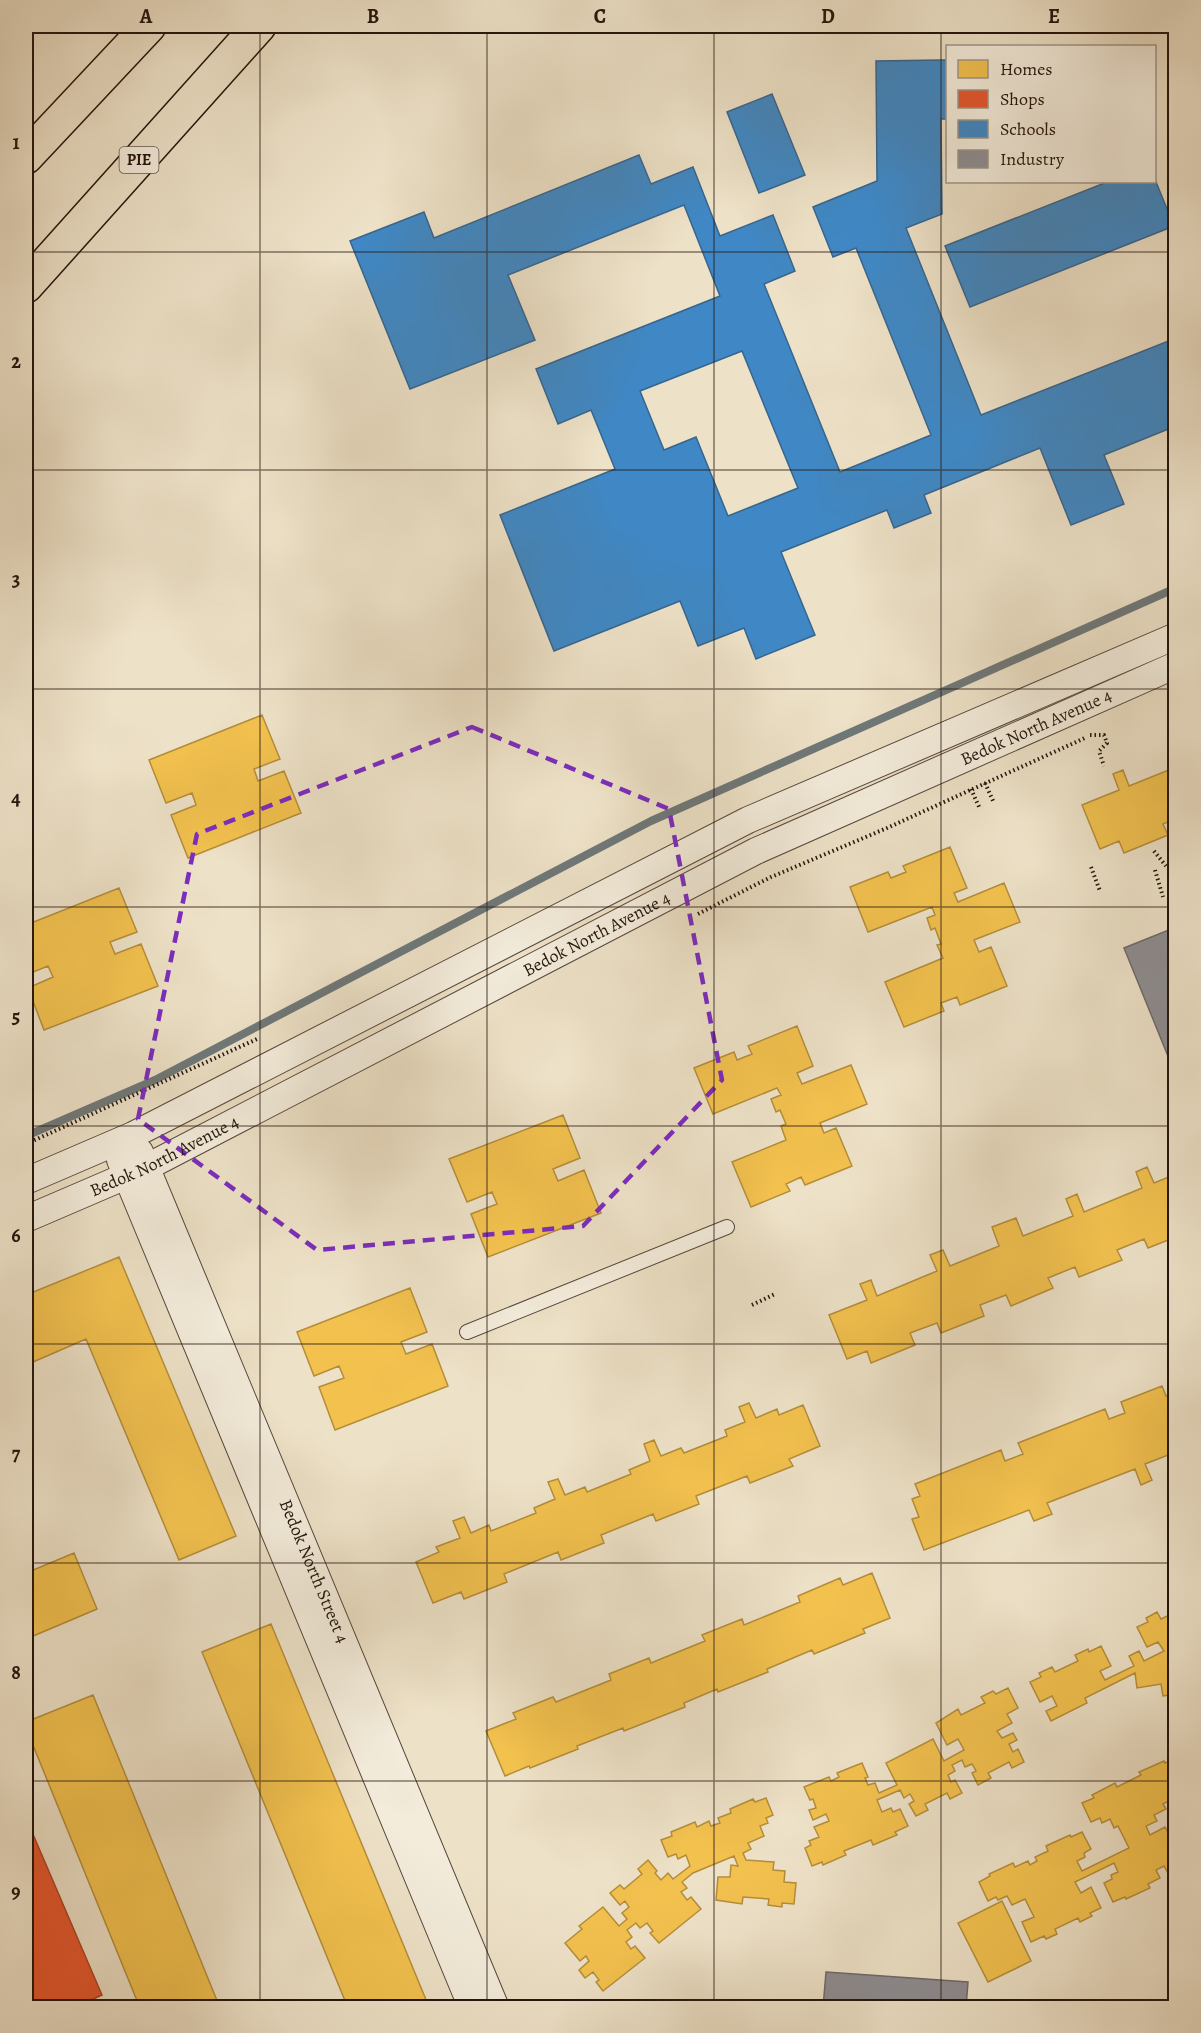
<svg xmlns="http://www.w3.org/2000/svg" width="1201" height="2033" viewBox="0 0 1201 2033" font-family="Alegreya,serif">
<rect width="100%" height="100%" fill="#ede1c7"/>
<filter id="stains"><feTurbulence type="fractalNoise" baseFrequency=".00333" numOctaves="4"/><feColorMatrix values="0 0 0 0 .2 0 0 0 0 .09 0 0 0 0 .02 0 0 0 .5 -.17"/></filter>
<radialGradient id="worn" r=".72"><stop offset=".6" stop-color="#630" stop-opacity="0"/><stop offset="1" stop-color="#630" stop-opacity=".3"/></radialGradient>
<path fill="#f2c14e" stroke="#b48d3a" stroke-width="1.5" d="M262 715 280 759 254 769 258 781 284 771 301 813 188 858 171 815 196 805 192 793 166 803 149 760Z
M1176 767V818L1163 824 1168 835 1124 853 1119 841 1100 849 1082 805 1119 790 1113 774 1123 770 1129 786Z
M950 847 967 888 954 893 958 902 1004 883 1020 922 974 940 979 952 991 947 1007 986 960 1005 957 997 941 1003 944 1011 904 1027 885 982 943 958 937 945 941 944 935 928 931 930 927 918 935 915 932 907 868 932 850 887 888 872 891 878 906 872 903 866Z
M119 888 137 932 110 942 115 954 141 944 158 986 44 1030 28 988 53 977 48 966 26 975V925Z
M797 1026 813 1066 797 1073 802 1084 851 1065 867 1104 820 1123 824 1133 836 1128 852 1166 805 1185 801 1177 786 1184 790 1191 751 1207 732 1162 786 1140 781 1126 786 1124 780 1110 776 1112 771 1099 781 1095 777 1088 713 1114 694 1068 734 1052 737 1060 752 1054 748 1046Z
M563 1115 580 1158 553 1169 558 1181 584 1170 601 1213 488 1257 471 1214 497 1204 492 1192 467 1202 449 1159Z
M1147 1167 1154 1183 1176 1174V1237L1148 1248 1144 1239 1117 1250 1122 1260 1079 1277 1075 1267 1048 1278 1053 1288 1011 1306 1006 1295 980 1305 984 1316 941 1333 937 1323 910 1333 915 1345 871 1363 867 1351 847 1359 829 1315 867 1300 860 1284 871 1280 877 1296 937 1271 930 1255 943 1250 950 1266 999 1246 992 1227 1016 1218 1023 1236 1073 1216 1066 1199 1077 1194 1084 1212 1142 1188 1136 1172Z
M119 1257 236 1536 179 1560 86 1339 26 1365V1295Z
M410 1288 427 1332 401 1342 406 1354 432 1344 448 1386 335 1430 319 1387 344 1378 339 1366 314 1376 297 1332Z
M1162 1386 1166 1396 1172 1394 1176 1402V1452L1145 1464 1152 1480 1141 1485 1135 1469 1047 1503 1052 1514 1034 1521 1029 1510 924 1550 912 1519 919 1517 912 1499 920 1496 915 1484 1001 1450 1005 1461 1023 1454 1018 1443 1105 1409 1109 1419 1125 1413 1121 1402Z
M749 1403 756 1418 777 1409 779 1415 803 1405 820 1446 789 1459 793 1466 750 1483 747 1476 696 1496 699 1504 656 1521 653 1514 601 1535 604 1543 561 1560 558 1552 504 1574 507 1582 464 1599 461 1592 433 1603 416 1562 439 1552 436 1547 460 1538 453 1521 464 1517 471 1533 489 1525 491 1531 536 1513 534 1508 555 1499 548 1482 558 1479 565 1495 585 1487 587 1492 631 1474 629 1470 650 1461 644 1444 654 1440 661 1456 681 1448 684 1453 727 1436 725 1430 745 1422 739 1407Z
M74 1553 97 1609 26 1639V1573Z
M872 1573 890 1618 863 1629 865 1633 814 1654 812 1650 767 1669 768 1672 718 1692 717 1689 684 1703 685 1707 624 1731 623 1728 577 1746 578 1749 530 1768 529 1766 505 1776 486 1731 516 1719 513 1713 553 1697 556 1702 611 1680 609 1674 649 1658 651 1663 705 1641 702 1635 742 1619 744 1625 800 1602 798 1596 840 1578 843 1585Z
M1157 1612 1161 1619 1176 1612V1725L1170 1695 1163 1696 1161 1684 1137 1688 1135 1673 1085 1698 1087 1703 1051 1721 1046 1711 1057 1706 1052 1696 1040 1702 1030 1682 1041 1677 1039 1673 1052 1667 1055 1672 1078 1661 1075 1655 1088 1649 1089 1652 1101 1646 1111 1666 1100 1671 1105 1680 1134 1666 1129 1656 1139 1651 1144 1661 1164 1651 1158 1642 1147 1647 1137 1627 1148 1622 1146 1618Z
M271 1624 429 2007 348 2008 202 1652Z
M1008 1688 1018 1708 1007 1714 1012 1723 997 1731 1002 1738 1013 1733 1017 1740 1009 1744 1013 1752 1018 1749 1024 1762 1012 1768 1009 1762 988 1773 991 1778 978 1785 972 1773 976 1771 972 1764 965 1767 962 1760 952 1765 955 1771 948 1775 951 1782 955 1780 962 1793 950 1799 947 1793 925 1804 928 1810 916 1816 909 1804 914 1801 910 1794 904 1798 900 1790 877 1800 882 1812 891 1808 893 1812 900 1809 908 1826 895 1832 897 1835 873 1845 871 1840 844 1851 846 1855 823 1865 822 1862 812 1866 805 1848 811 1845 809 1841 819 1837 814 1827 829 1821 826 1814 813 1820 809 1810 816 1808 813 1799 810 1800 804 1787 829 1777 831 1781 839 1777 837 1773 862 1763 868 1777 865 1778 868 1785 875 1783 879 1793 897 1785 886 1763 933 1739 944 1761 964 1750 958 1739 947 1745 936 1723 958 1709 961 1715 985 1703 981 1697 993 1691 996 1694Z
M93 1695 220 2008H140L26 1728V1722Z
M1176 1758V1785L1171 1787 1176 1797 1163 1804 1166 1809 1154 1815 1157 1821 1146 1826 1150 1835 1165 1827 1169 1834 1176 1831V1870L1168 1873 1164 1866 1156 1870 1160 1878 1148 1884 1150 1888 1126 1899 1125 1897 1113 1902 1104 1883 1112 1879 1111 1875 1118 1872 1114 1863 1075 1882 1081 1893 1091 1887 1101 1908 1090 1913 1092 1916 1080 1922 1078 1918 1055 1929 1057 1934 1046 1939 1044 1936 1031 1942 1022 1922 1034 1917 1025 1899 1012 1905 1007 1896 998 1900 996 1897 988 1901 979 1882 990 1876 989 1874 1013 1863 1015 1867 1028 1861 1030 1865 1037 1861 1035 1857 1048 1851 1046 1846 1070 1835 1071 1837 1082 1832 1091 1849 1084 1853 1085 1857 1077 1861 1082 1871 1129 1848 1118 1826 1114 1828 1110 1819 1102 1823 1100 1818 1091 1822 1082 1803 1094 1798 1092 1795 1115 1783 1117 1787 1141 1775 1139 1772 1164 1761 1165 1763Z
M766 1798 773 1815 766 1818 768 1823 760 1826 764 1836 748 1843 751 1849 743 1853 746 1860 774 1862 773 1870 785 1871 784 1882 796 1883 794 1904 782 1903V1907L768 1905 769 1899 743 1897 742 1904 716 1900 718 1877H730L731 1865 738 1866 734 1856 693 1873 682 1882 687 1888 681 1892 687 1900 691 1897 701 1909 659 1943 650 1933 653 1931 647 1923 640 1928 636 1923 627 1930 632 1937 626 1942 631 1949 635 1946 645 1958 603 1991 596 1982 599 1980 593 1972 585 1978 579 1970 589 1961 586 1956 580 1961 565 1943 582 1929 579 1926 603 1907 619 1926 627 1919 622 1913 629 1907 625 1901 620 1905 610 1893 620 1885 624 1889 642 1874 638 1869 648 1860 657 1871 655 1873 661 1880 668 1873 673 1879 690 1866 686 1855 678 1859 676 1854 668 1857 661 1840 672 1836 671 1832 695 1822 697 1827 709 1821 711 1826 720 1823 718 1818 731 1813 730 1809 753 1799 755 1802Z
M1002 1901 1031 1961 988 1982 958 1923Z"/>
<path fill="#e4572e" stroke="#aa4324" stroke-width="1.5" d="M26 1818 102 1995 73 2008H26Z"/>
<path fill="#3f88c5" stroke="#37658e" stroke-width="1.5" fill-rule="evenodd" d="M941 60H948V119H941L942 214 906 228 981 415 1176 338V426L1104 455 1124 504 1071 525 1040 448 924 495 931 513 894 528 887 510 781 552 815 635 756 659 744 628 698 646 680 601 554 651 500 515 615 469 591 410 558 424 536 369 720 296 684 205 508 275 535 340 410 389 350 241 424 212 434 238 639 155 651 184 693 167 720 236 773 215 795 271 764 284 840 472 931 435 856 248 833 257 813 207 877 181 876 61ZM742 351 798 488 728 516 696 437 664 450 640 391Z
M772 94 805 175 759 193 727 112Z
M1154 177 1174 226 970 307 945 246 1107 182H1154Z"/>
<path fill="#8d8d92" stroke="#6e696a" stroke-width="1.5" d="M1176 927V1059L1170 1061 1124 948Z
M826 1972 968 1982 966 2008H823Z"/>
<g fill="none" stroke-linecap="round" stroke-linejoin="round">
<path stroke="#6e7879" stroke-width="8" d="M26 1136 155 1080 651 821 1176 588"/>
<defs>
<path id="lane" d="M467 1332 727 1227"/>
<g id="street">
<path id="s1" d="M140 1152 496 2008"/>
<path d="M120 1160 472 2008"/>
<path d="M26 1181 133 1135 748 820 1176 636"/>
<path id="s2" d="M26 1219 147 1167 756 851 1176 665"/>
</g>
<path id="highway" d="M26 157 149 26
M26 286 259 26"/>
</defs>
<use href="#lane" stroke="#56473c" stroke-width="16"/>
<use href="#street" stroke="#56473c" stroke-width="28"/>
<use href="#highway" stroke="#24140d" stroke-width="36"/>
<path stroke="#24140d" stroke-width="4" stroke-dasharray="1.5 3" stroke-linecap="butt" d="M1090 735H1104L1107 743 1099 751 1104 766
M985 783 994 803
M971 789 980 809
M1154 851 1166 866
M1091 867 1100 891
M1155 870 1163 897
M698 914 771 877 887 828 1087 737
M26 1144 257 1039
M752 1305 775 1294"/>
<use href="#lane" stroke="#f3ecdb" stroke-width="14"/>
<use href="#street" stroke="#f3ecdb" stroke-width="26"/>
<use href="#highway" stroke="#ede1c7" stroke-width="33"/>
</g>
<path fill="none" stroke="#7b2cbf" stroke-width="4.5" stroke-dasharray="12 8" stroke-linejoin="round" d="M472 727 669 809 722 1080 583 1226 317 1250 138 1119 197 834Z"/>
<path fill="none" stroke="#24140d" stroke-width="1.5" stroke-opacity="0.55" d="M260 26V2008M487 26V2008M714 26V2008M941 26V2008M26 252H1176M26 470H1176M26 689H1176M26 907H1176M26 1126H1176M26 1344H1176M26 1563H1176M26 1781H1176"/>
<g text-anchor="middle" dominant-baseline="central" stroke-width="6" stroke-linejoin="round" paint-order="stroke">
<rect fill="#f3ecdb" stroke="#62554b" stroke-width="1.5" x="119.5" y="147" width="39" height="26" rx="4.5"/>
<g font-size="16" font-weight="bold" fill="#24140d">
<text x="139" y="160">PIE</text>
</g>
<g font-size="18" fill="#24140d" stroke="#f3ecdb">
<text stroke="none"><textPath href="#s2" startOffset="1124">Bedok North Avenue 4</textPath></text>
<text stroke="none"><textPath href="#s2" startOffset="638">Bedok North Avenue 4</textPath></text>
<text stroke="none"><textPath href="#s2" startOffset="152">Bedok North Avenue 4</textPath></text>
<text stroke="none"><textPath href="#s1" startOffset="454">Bedok North Street 4</textPath></text>
</g>
</g>
<rect width="1201" height="2033" fill="none" stroke="#ede1c7" stroke-width="66"/>
<rect x="946" y="45" width="210" height="138" fill="#f3ecdb" stroke="#a09689" stroke-width="1.5"/>
<rect x="958" y="60" width="30" height="18" fill="#f2c14e" stroke="#a09689" stroke-width="1.5"/>
<text x="1000" y="75" font-size="18" fill="#24140d">Homes</text>
<rect x="958" y="90" width="30" height="18" fill="#e4572e" stroke="#a09689" stroke-width="1.5"/>
<text x="1000" y="105" font-size="18" fill="#24140d">Shops</text>
<rect x="958" y="120" width="30" height="18" fill="#3f88c5" stroke="#a09689" stroke-width="1.5"/>
<text x="1000" y="135" font-size="18" fill="#24140d">Schools</text>
<rect x="958" y="150" width="30" height="18" fill="#8d8d92" stroke="#a09689" stroke-width="1.5"/>
<text x="1000" y="165" font-size="18" fill="#24140d">Industry</text>
<rect x="33" y="33" width="1135" height="1967" fill="none" stroke="#24140d" stroke-width="2"/>
<g font-size="20" text-anchor="middle" font-weight="bold" fill="#24140d">
<text x="146" y="23">A</text>
<text x="373" y="23">B</text>
<text x="600" y="23">C</text>
<text x="828" y="23">D</text>
<text x="1054" y="23">E</text>
<text x="16" y="149">1</text>
<text x="16" y="368">2</text>
<text x="16" y="586">3</text>
<text x="16" y="805">4</text>
<text x="16" y="1023">5</text>
<text x="16" y="1242">6</text>
<text x="16" y="1460">7</text>
<text x="16" y="1679">8</text>
<text x="16" y="1898">9</text>
</g>
<rect width="100%" height="100%" filter="url(#stains)"/>
<rect width="100%" height="100%" fill="url(#worn)"/>
</svg>
